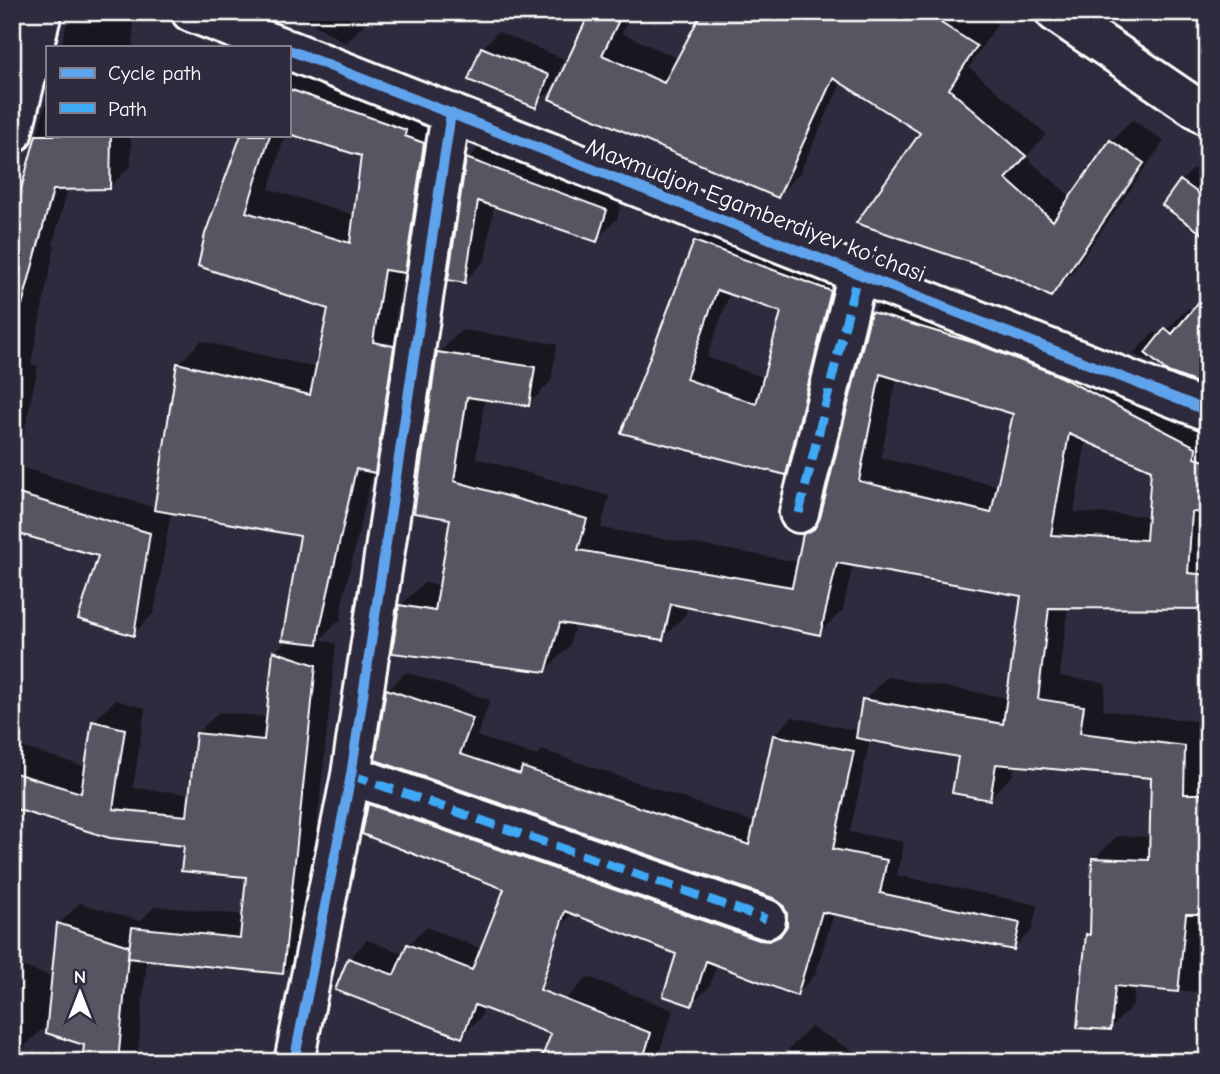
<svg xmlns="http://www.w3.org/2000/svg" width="1220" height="1074" viewBox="0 0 1220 1074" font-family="'Comic Neue',sans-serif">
<rect width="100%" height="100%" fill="#2f2a3d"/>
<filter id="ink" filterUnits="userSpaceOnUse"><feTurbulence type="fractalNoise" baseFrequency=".0143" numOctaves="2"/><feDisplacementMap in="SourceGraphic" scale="14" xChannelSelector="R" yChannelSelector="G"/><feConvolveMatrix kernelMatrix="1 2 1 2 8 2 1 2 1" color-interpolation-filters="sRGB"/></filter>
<g filter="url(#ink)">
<path fill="#0007" fill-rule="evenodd" d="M12 12H35L12 62Z
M78 12H133V47H61L67 23Z
M293 12H372L367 21 346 43Z
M592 12H632L622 33 679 59 704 12H978L997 24 969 67 1046 134 1026 157 1071 197 1111 141 1132 120 1164 141 1072 273 1051 295 922 133 842 81 799 174 778 195 552 98Z
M498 32 564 59 551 90 535 106 482 48Z
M289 58 447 120 427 248 403 271 395 320 416 323 397 448 373 471 342 603 341 619 321 639 336 644 304 951 282 973 147 958 138 1052 185 1062H84L86 1043 41 1030 19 1052 12 1049V963L53 977 59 924 80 903 140 921 155 906 244 915 248 875 186 845 12 806V744L86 767 93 722 115 700 145 708 133 788 191 794 197 733 219 712 268 717 275 652 288 639 302 535 171 512 154 613 133 634 100 555 25 534 12 572V229L47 98V135H131V166L109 187 68 188 53 244 55 245 31 364 38 366 17 466 156 508 178 364 201 341 318 368 330 308 206 234 243 135H285L269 189 355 215 363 155 289 133Z
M488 138 626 189 617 219 596 240 494 204 485 260 465 281 468 159Z
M1194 168 1208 177V240L1187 226 1189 222 1164 204 1181 181Z
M718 220 852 269 807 451 785 473 623 432 696 242ZM730 293 783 311 765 378 707 357Z
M895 290 1208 419V608L1068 606 1060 676 1106 683 1103 710 1208 723V993L1135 986 1133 1005 1110 1029 1088 935 1092 931 1094 859 1117 836 1151 837 1153 777 1015 764 1013 775 989 798 960 756 870 739 850 832 904 842 897 875 1037 905 1032 930 1014 948 834 913 815 975 797 994 717 963 710 986 691 1004 678 953 574 912 484 1007 480 1018 461 1036 349 959 367 940 405 954 408 945 426 927 482 949 506 888 369 805 387 787 778 922 789 923V914L784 904 774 897 377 759 388 690 406 672 490 700 477 736 537 756 542 750 756 823 774 735 792 717 859 731 864 700 887 677 1009 698 1023 595 853 564 843 610 819 633 688 605 685 615 662 639 575 624 569 647 546 670 400 606 424 583 441 585 452 518 439 353 462 330 557 344 551 381 528 405 485 398 476 458 609 496 601 528 799 562 804 535 822 517 872 313ZM897 377 1015 412 999 486 881 458ZM1086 440 1152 468 1149 516 1074 512Z
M1188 308 1208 324V385L1133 354 1153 333H1164Z
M588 977 673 1010 656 1062H542L565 1000Z
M811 1027 873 1062H784L788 1050Z"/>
<path fill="#595564" stroke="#fff" stroke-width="2" fill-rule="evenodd" d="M590 12H623L602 55 664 83 702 12H948L941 23 977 46 949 89 1026 156 1006 179 1053 221 1110 140 1144 163 1051 297 1013 277 856 223 920 133 833 78 778 198 549 99Z
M481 47 549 75 536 108 468 80Z
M289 89 406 130 405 136 424 143 405 273 384 270 373 342 394 346 375 473 356 469 320 628 318 644 282 640 300 536 154 510 177 363 310 395 328 309 198 266 205 234 241 135H270L246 212 350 243 361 156 289 134Z
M36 135H111L110 189 53 190 22 305 12 303V222Z
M466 158 607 210 597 242 478 201 465 283 448 280Z
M1180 180 1208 200V238L1162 205Z
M694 241 831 291 786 475 621 433ZM717 290 781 312 756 404 686 379Z
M1208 291V387L1168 372 1145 353 1165 328 1172 334Z
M871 312 975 343 1055 374 1196 447 1195 458 1208 462V513L1192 512 1188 573 1208 575V609L1049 608 1038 699 1084 706 1080 733 1185 746 1184 794H1208V914H1186L1178 992 1115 986 1111 1030 1077 1028 1086 934 1090 935 1092 858 1149 860 1151 778 996 764 990 800 952 793 958 757 856 738 862 699 1003 724 1021 596 837 563 820 635 671 604 663 640 560 623 546 672 392 653 399 605 435 611 450 519 414 513 437 352 535 367 529 406 467 397 454 481 587 519 578 550 792 587 803 534 814 529 820 518ZM880 374 1013 414 991 513 859 481ZM1069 434 1151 470 1146 540 1051 535Z
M12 492 150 533 134 636 78 619 98 556 12 532Z
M273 651 316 665 283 974 128 958 132 927 240 938 246 877 181 871 184 846 110 838 12 808V772L81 793 92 721 125 729 113 809 187 816 196 733 264 740Z
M386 689 473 718 460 754 520 774 522 767 749 845 773 735 854 751 833 849 887 860 880 893 1020 923 1014 950 822 912 797 996 706 961 692 1006 663 996 676 954 565 911 540 990 651 1033 642 1062H540L551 1034 475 1005 462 1038 335 990 348 958 394 975 407 944 472 970 504 889 362 834 368 804 759 940 769 941 780 936 787 926V914L783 905 773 898 375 760Z
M57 923 129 946 118 1062H82L84 1045 46 1033Z"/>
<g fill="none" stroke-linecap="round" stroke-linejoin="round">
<defs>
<path id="minor" d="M191 12 281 47
M289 50 1208 411
M12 134 42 12
M799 513 858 272
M351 775 766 919
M294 1062 351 775 451 113"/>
<path id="major" d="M1055 12 1208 116"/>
</defs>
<use href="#minor" stroke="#fff" stroke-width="44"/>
<use href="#major" stroke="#fff" stroke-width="44"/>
<use href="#minor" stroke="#2f2a3d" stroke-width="38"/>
<use href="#major" stroke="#2f2a3d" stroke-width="38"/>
<path stroke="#3fa9f5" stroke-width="9" stroke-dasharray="18 9" stroke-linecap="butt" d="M799 513 858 272
M351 775 766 919"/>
<defs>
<path id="cycleway" d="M289 50 1208 411
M294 1062 351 775 451 113"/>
</defs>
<use href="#cycleway" stroke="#2f2a3d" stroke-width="15"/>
<use href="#cycleway" stroke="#60a3ed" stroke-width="10"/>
</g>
</g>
<g text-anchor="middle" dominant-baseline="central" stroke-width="7" stroke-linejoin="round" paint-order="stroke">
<g font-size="24" fill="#fff" stroke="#2f2a3d">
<text transform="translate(756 210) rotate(21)">Maxmudjon Egamberdiyev koʻchasi</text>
</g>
</g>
<rect width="1220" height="1074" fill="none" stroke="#2f2a3d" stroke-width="42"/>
<rect x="21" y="21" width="1178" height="1032" fill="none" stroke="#fff" stroke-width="2.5" filter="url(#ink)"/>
<rect x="46" y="46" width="245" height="91" fill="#2f2a3d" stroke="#827f8b" stroke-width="2"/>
<rect x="60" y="68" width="35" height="10" fill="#60a3ed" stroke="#827f8b" stroke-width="2"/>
<text x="108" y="80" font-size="21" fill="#ffffff">Cycle path</text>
<rect x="60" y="103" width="35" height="10" fill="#3fa9f5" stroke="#827f8b" stroke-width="2"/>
<text x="108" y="116" font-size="21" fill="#ffffff">Path</text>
<g transform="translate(80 993)" stroke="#2f2a3d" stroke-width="5" paint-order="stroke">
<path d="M0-5L12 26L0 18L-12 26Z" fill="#ffffff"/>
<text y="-10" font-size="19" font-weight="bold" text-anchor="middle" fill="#ffffff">N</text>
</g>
</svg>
